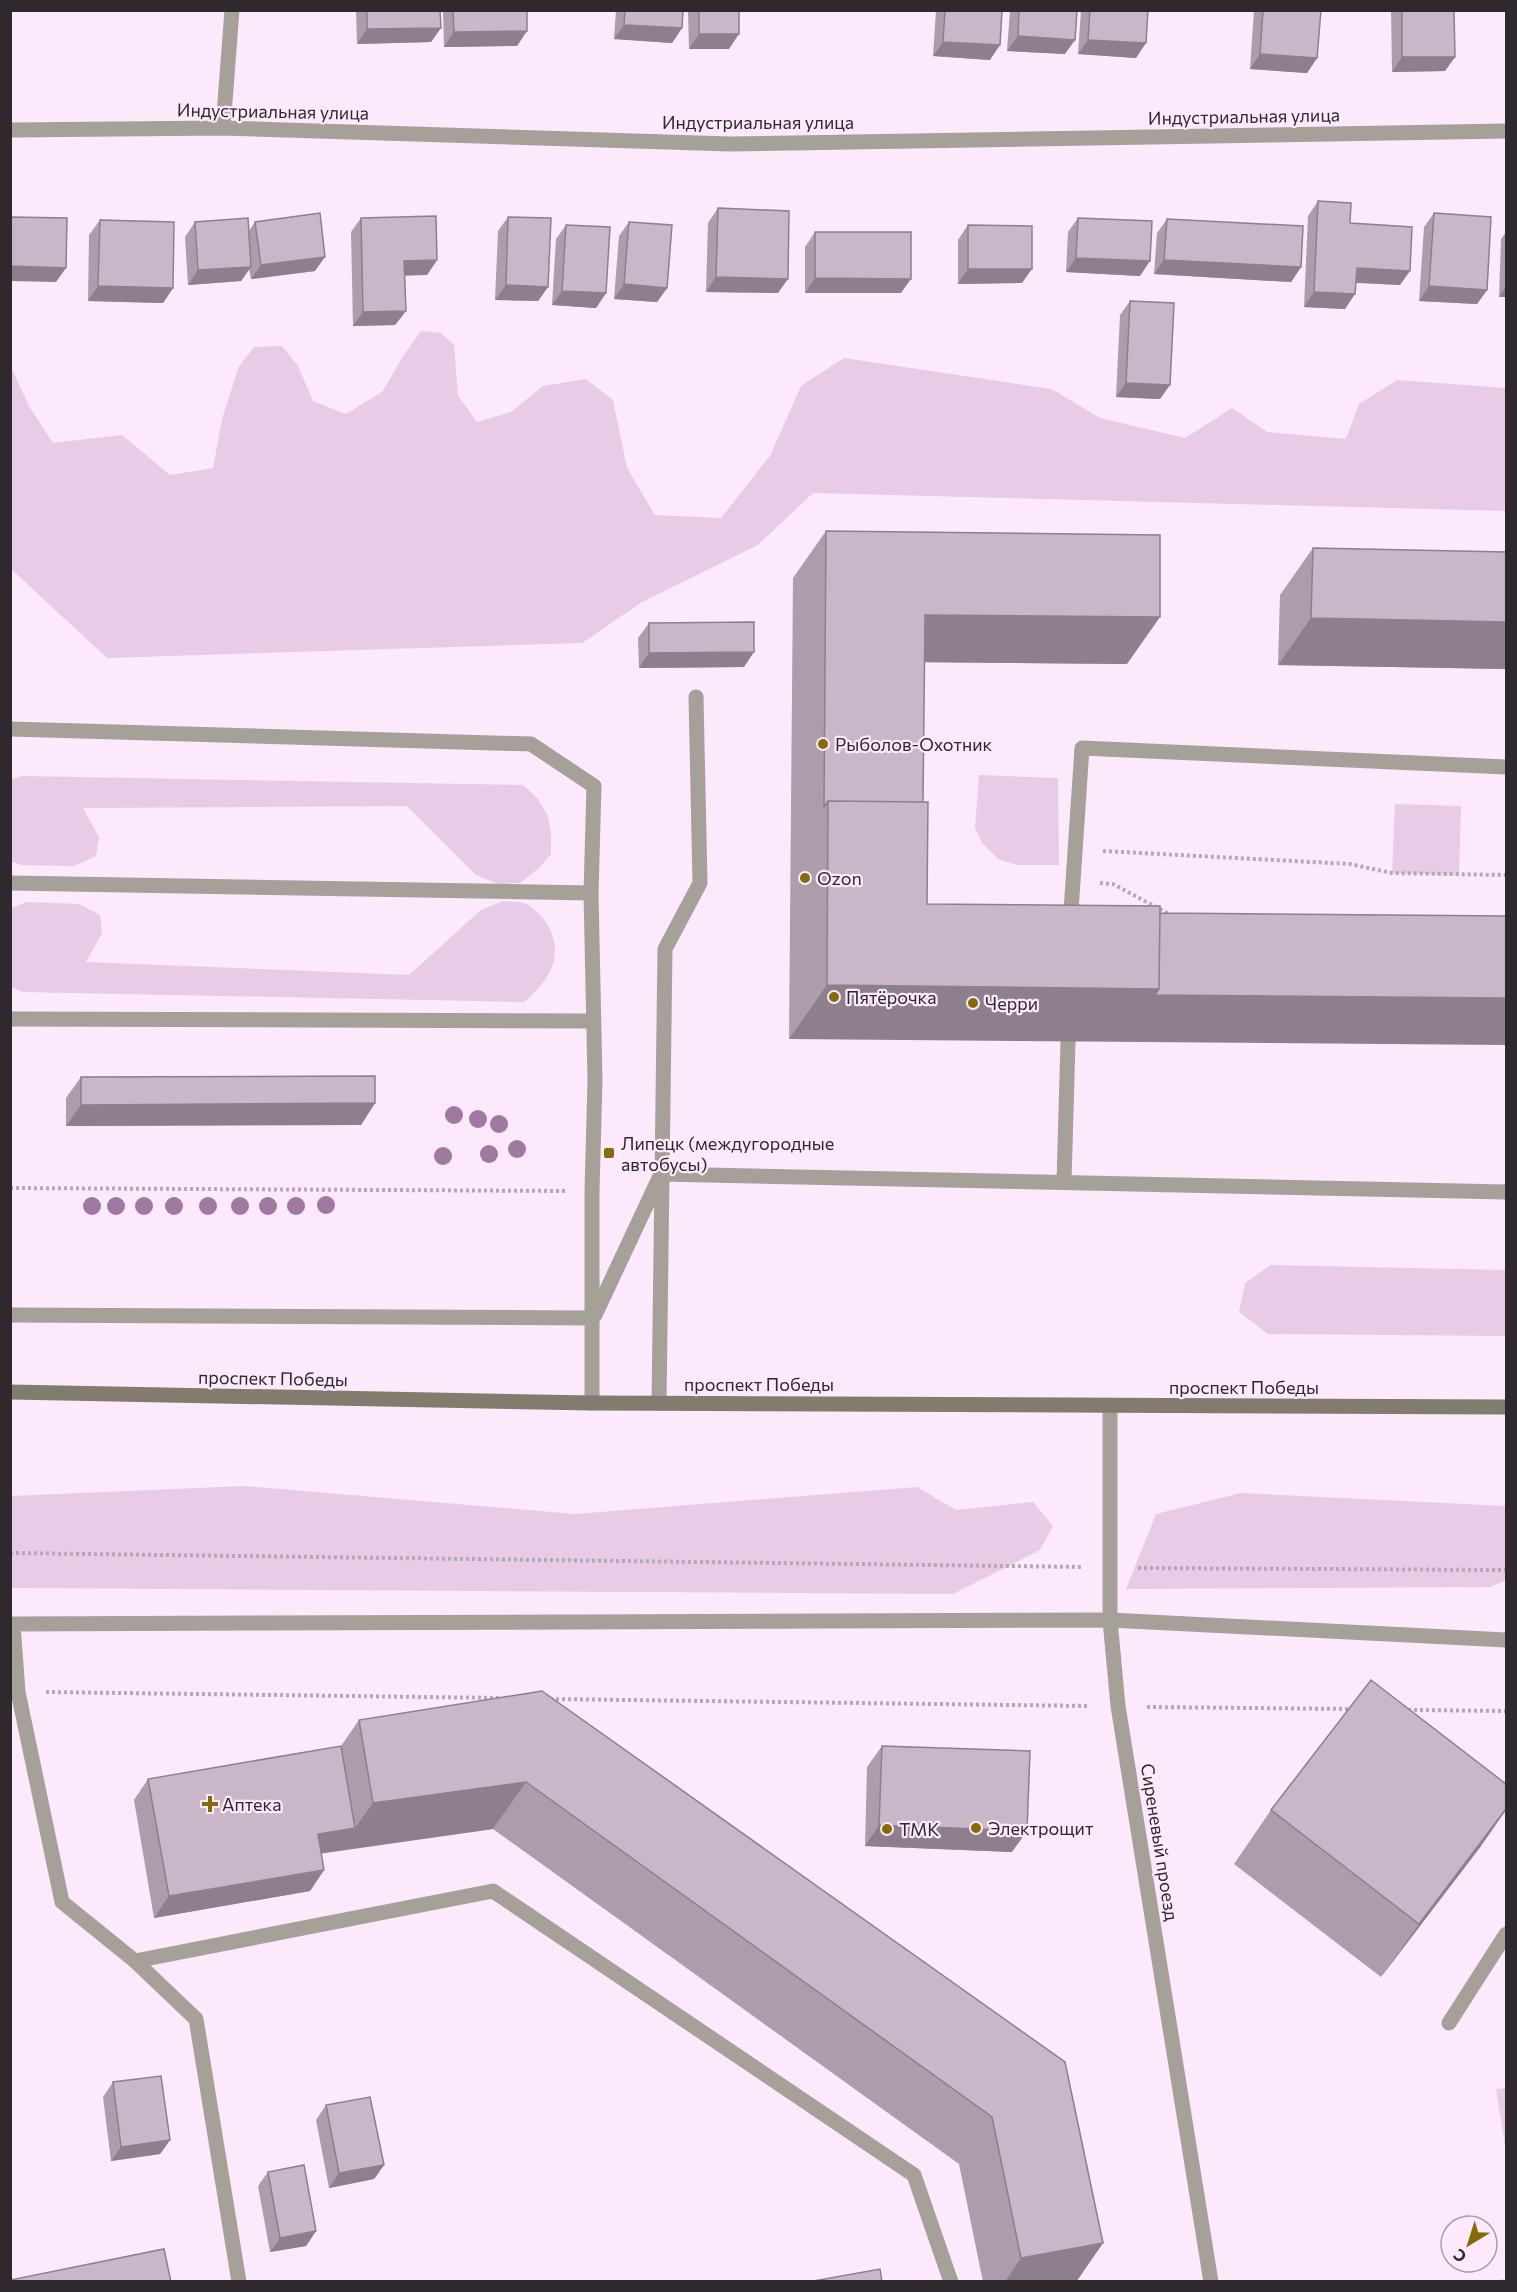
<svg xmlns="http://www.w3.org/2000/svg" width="1517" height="2292" viewBox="0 0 1517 2292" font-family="Commissioner,sans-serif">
<rect width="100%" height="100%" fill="#fce9fb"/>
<path fill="#e8cce7" d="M421 331 441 333 454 345 458 395 477 422 511 412 543 386 586 379 613 400 627 468 655 515 721 518 770 456 801 386 844 358 1052 389 1100 418 1185 438 1232 408 1267 432 1346 439 1359 404 1397 380 1506 388V511L813 493 758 545 642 602 582 643 107 658 11 569V367L29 406 53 443 122 435 170 475 213 468 222 419 239 366 254 347 282 346 298 366 313 401 346 414 382 392 402 358Z
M979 775 1058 778 1059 865H1016L998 859 982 843 975 828Z
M21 776 523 785 538 799 548 816 551 834V854L539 868 520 883 498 884 476 875 407 806 83 808 99 837 96 856 74 866 22 865 10 861 11 779Z
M1395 804 1461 806 1459 875 1392 873Z
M503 901C510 902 520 901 526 904 551 918 563 948 549 973 543 985 534 993 524 1002L23 992 11 987V908L27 902 79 904 100 915 102 933 86 962 409 975 481 910Z
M1271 1265 1506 1270V1336L1268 1334 1239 1312 1245 1283Z
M244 1486 575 1514 917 1487 956 1510 1033 1502 1053 1526 1040 1550 953 1594 11 1588V1496Z
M1241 1493 1506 1506V1580L1491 1587 1126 1589 1156 1514Z
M1506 2088V2152L1496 2089Z"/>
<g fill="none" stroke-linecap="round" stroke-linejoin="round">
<path stroke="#b6a7b6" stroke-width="4" stroke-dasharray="3 3" stroke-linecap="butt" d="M1103 851 1350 864 1392 873 1506 875
M1100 883 1113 884 1169 914
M10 1188 565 1191
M10 1553 1083 1567
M1138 1568 1506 1570
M46 1692 501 1698
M550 1699 1089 1706
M1147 1707 1353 1709
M1408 1710 1506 1711
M1500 2282 1506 2280"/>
<path stroke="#a5a198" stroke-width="15" d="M10 729 531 744 594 786 591 893 595 1080 592 1192V1403
M10 883 591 893
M1070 926 1082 748 1506 767
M10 1019 594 1021
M1064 1182 1068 1041
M10 1315 593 1318
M595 1315 661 1174 1506 1192
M659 1403 665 949 700 883 696 697
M10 1624 1110 1620 1506 1640
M13 1624 18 1692 62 1902 135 1961 493 1891 914 2175 951 2282
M135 1961 196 2019 239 2282
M1449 2023 1506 1934"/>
<path stroke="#a5a198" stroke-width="15" d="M223 128 232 10
M10 130 223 128 730 144 1506 131
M1110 1406V1620L1118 1706 1211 2282"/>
<path stroke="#817c6e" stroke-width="15" d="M10 1392 592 1403 1506 1407"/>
</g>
<g fill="#9f799f">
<circle cx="454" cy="1115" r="9"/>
<circle cx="478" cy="1119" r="9"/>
<circle cx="499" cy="1124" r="9"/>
<circle cx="517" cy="1149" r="9"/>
<circle cx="489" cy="1154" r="9"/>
<circle cx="443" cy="1156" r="9"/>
<circle cx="326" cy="1205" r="9"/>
<circle cx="92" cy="1206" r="9"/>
<circle cx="116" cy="1206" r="9"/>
<circle cx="144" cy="1206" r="9"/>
<circle cx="174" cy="1206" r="9"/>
<circle cx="208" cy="1206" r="9"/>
<circle cx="240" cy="1206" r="9"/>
<circle cx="268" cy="1206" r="9"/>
<circle cx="296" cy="1206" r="9"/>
</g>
<path fill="#ad9dac" d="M356 10H440L441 28 431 42 357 44Z
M443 10H527L517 46 444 47Z
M616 10H683L682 28 672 43 614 39Z
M688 10H739L729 49H689Z
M936 10H1002L990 60 933 56Z
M1010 10H1077L1065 54 1007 51Z
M1081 10H1148L1136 58 1078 54Z
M1254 10H1321L1317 58 1307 73 1250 69Z
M1391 10H1454L1455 57 1445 71 1392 72Z
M1318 201 1400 285 1356 283 1345 309 1304 307 1308 216Z
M718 208 778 293 706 292 708 223Z
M1434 213 1487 290 1477 304 1419 301 1424 227Z
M508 217 548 287 538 301 495 300 498 231Z
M361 218 437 260 427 275H405L406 311 395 325 353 326 351 232Z
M1078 218 1140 276 1066 272 1068 232Z
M1167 219 1301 267 1291 282 1154 274 1157 233Z
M100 220 173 288 163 303 88 301 89 235Z
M195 222 249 231 255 222 315 271 251 279 249 269 241 281 188 285 185 237Z
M629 222 667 288 657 302 614 299 619 236Z
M566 225 606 293 596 308 552 305 556 239Z
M968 225 1022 283 958 284V240Z
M815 232 901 293H805V247Z
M1506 232V297H1499L1501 239Z
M1130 301 1160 399 1116 397 1120 315Z
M826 531 1127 664 924 662 923 802 927 904 789 1039 793 578Z
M1313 548 1506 552V669L1278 665 1280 595Z
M649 623 744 667 639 668 638 638Z
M81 1077 375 1103 361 1125 66 1126V1098Z
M542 1691 1065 2062 1103 2243 1076 2282H983L959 2164 493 1829 321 1853 324 1870 310 1891 154 1918 134 1800 148 1779 341 1746 359 1720Z
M882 1746 1012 1852 865 1846 867 1767Z
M1271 1810 1481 1846 1381 1977 1234 1864Z
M113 2082 170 2140 160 2154 111 2161 103 2097Z
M326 2105 384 2165 374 2179 329 2188 316 2120Z
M268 2172 316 2231 306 2246 270 2252 258 2186Z"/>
<path fill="#8d7f8c" d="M624 25 682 28 672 43 614 39Z
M441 28 431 42 357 44 367 29Z
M527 31 517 46 444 47 454 32Z
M699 34H739L729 49H689Z
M1018 36 1075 40 1065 54 1007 51Z
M1088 40 1146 43 1136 58 1078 54Z
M943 42 1000 45 990 60 933 56Z
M1260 54 1317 58 1307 73 1250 69Z
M1402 57H1455L1445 71 1392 72Z
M325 257 315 271 251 279 261 265Z
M1076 258 1150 261 1140 276 1066 272Z
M437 260 427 275 394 276 404 261Z
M1164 260 1301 267 1291 282 1154 274Z
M10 266 66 268 56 282 10 281Z
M251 267 241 281 188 285 198 270Z
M1357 268 1410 271 1400 285 1347 282Z
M968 269H1032L1022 283 958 284Z
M716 277 788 279 778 293 706 292Z
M815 278 911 279 901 293H805Z
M624 284 667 288 657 302 614 299Z
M506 285 548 287 538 301 495 300Z
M98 286 173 288 163 303 88 301Z
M1429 286 1487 290 1477 304 1419 301Z
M1506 286V297H1499Z
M562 291 606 293 596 308 552 305Z
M1314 292 1355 294 1345 309 1304 307Z
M406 311 395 325 353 326 363 312Z
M1126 383 1170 385 1160 399 1116 397Z
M925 615 1160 617 1127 664 892 662Z
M1311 618 1506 622V669L1278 665Z
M754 652 744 667 639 668 649 653Z
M827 985 1159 989 1506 998V1045L789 1039Z
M375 1103 361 1125 66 1126 81 1105Z
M526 1782 493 1829 304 1856 318 1834 355 1828 373 1803Z
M1506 1809V1810L1481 1846 1381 1977 1419 1924Z
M879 1825 1027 1831 1012 1852 865 1846Z
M324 1870 310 1891 154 1918 169 1896Z
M170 2140 160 2154 111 2161 121 2147Z
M384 2165 374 2179 329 2188 339 2173Z
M316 2231 306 2246 270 2252 280 2238Z
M1103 2243 1076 2282H1005L1021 2258Z"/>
<path fill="#c9b6c8" stroke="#8d7f8c" stroke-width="1.5" d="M367 10H440L441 28 367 29Z
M453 10H527V31L454 32Z
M625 10H683L682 28 624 25Z
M699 10H739V34H699Z
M945 10H1002L1000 45 943 42Z
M1019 10H1077L1075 40 1018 36Z
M1090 10H1148L1146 43 1088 40Z
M1263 10H1321L1317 58 1260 54Z
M1402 10H1454L1455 57H1402Z
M1318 201 1351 203 1350 223 1412 227 1410 271 1357 268 1355 294 1314 292Z
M718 208 789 211 788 279 716 277Z
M320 213 325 257 261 265 255 222Z
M1434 213 1491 217 1487 290 1429 286Z
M436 216 437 260 404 261 406 311 363 312 361 218Z
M10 217 67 218 66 268 10 266Z
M508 217 551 218 548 287 506 285Z
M248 218 251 267 198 270 195 222Z
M1078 218 1152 221 1150 261 1076 258Z
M1167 219 1303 226 1301 267 1164 260Z
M100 220 174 222 173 288 98 286Z
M629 222 672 225 667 288 624 284Z
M566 225 610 227 606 293 562 291Z
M968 225 1032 226V269H968Z
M815 232H911V279L815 278Z
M1130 301 1174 303 1170 385 1126 383Z
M826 531 1160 535V617L925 615 923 802 828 801 824 807Z
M1313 548 1506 552V622L1311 618Z
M754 622V652L649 653V623Z
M828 801 928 802 927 904 1160 906 1159 989 827 985Z
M1160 913 1506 916V998L1155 995 1159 989Z
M375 1076V1103L81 1105V1077Z
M1371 1680 1506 1784V1809L1419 1924 1271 1810Z
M542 1691 1065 2062 1103 2243 1021 2258 992 2117 526 1782 373 1803 359 1720Z
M341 1746 355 1828 318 1834 324 1870 169 1896 148 1779Z
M882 1746 1030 1751 1027 1831 879 1825Z
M161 2076 170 2140 121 2147 113 2082Z
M370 2097 384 2165 339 2173 326 2105Z
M304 2165 316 2231 280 2238 268 2172Z
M164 2249 171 2282H10V2280Z
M880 2269 882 2282H808Z"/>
<g fill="#866a06" stroke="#fce9fb" stroke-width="2">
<circle cx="823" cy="744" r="6"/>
<circle cx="805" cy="878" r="6"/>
<circle cx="834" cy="997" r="6"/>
<circle cx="973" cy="1003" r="6"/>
<rect x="603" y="1147" width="12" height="12" rx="3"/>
<path d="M207 1795h6v6h6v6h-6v6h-6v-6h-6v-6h6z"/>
<circle cx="976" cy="1828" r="6"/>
<circle cx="887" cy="1829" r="6"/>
</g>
<g text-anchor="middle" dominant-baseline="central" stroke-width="4.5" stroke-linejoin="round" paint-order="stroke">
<g font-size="18" fill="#2f282f" stroke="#fce9fb">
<text transform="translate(273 111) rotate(1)">Индустриальная улица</text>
<text transform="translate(1244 116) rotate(-1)">Индустриальная улица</text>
<text x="758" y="122">Индустриальная улица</text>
<text transform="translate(273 1378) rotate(1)">проспект Победы</text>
<text x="759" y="1384">проспект Победы</text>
<text x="1244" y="1387">проспект Победы</text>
<text transform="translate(1160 1842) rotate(81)">Сиреневый проезд</text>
</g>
<g font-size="18" fill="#2f282f" stroke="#fce9fb" text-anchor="start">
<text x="835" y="744">Рыболов-Охотник</text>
<text x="817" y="878">Ozon</text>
<text x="846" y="997">Пятёрочка</text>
<text x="985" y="1003">Черри</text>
<text x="621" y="1143">Липецк (междугородные<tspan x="621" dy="21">автобусы)</tspan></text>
<text x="222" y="1804">Аптека</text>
<text x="988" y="1828">Электрощит</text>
<text x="899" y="1829">ТМК</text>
</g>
</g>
<rect width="1517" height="2292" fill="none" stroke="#2f282f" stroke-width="24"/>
<g transform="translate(1469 2244) rotate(218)"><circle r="28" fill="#fce9fb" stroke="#aa9ca9" stroke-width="1.5"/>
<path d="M0-4.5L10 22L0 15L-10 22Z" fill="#866a06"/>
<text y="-9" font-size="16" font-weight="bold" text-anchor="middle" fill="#2f282f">С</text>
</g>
</svg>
